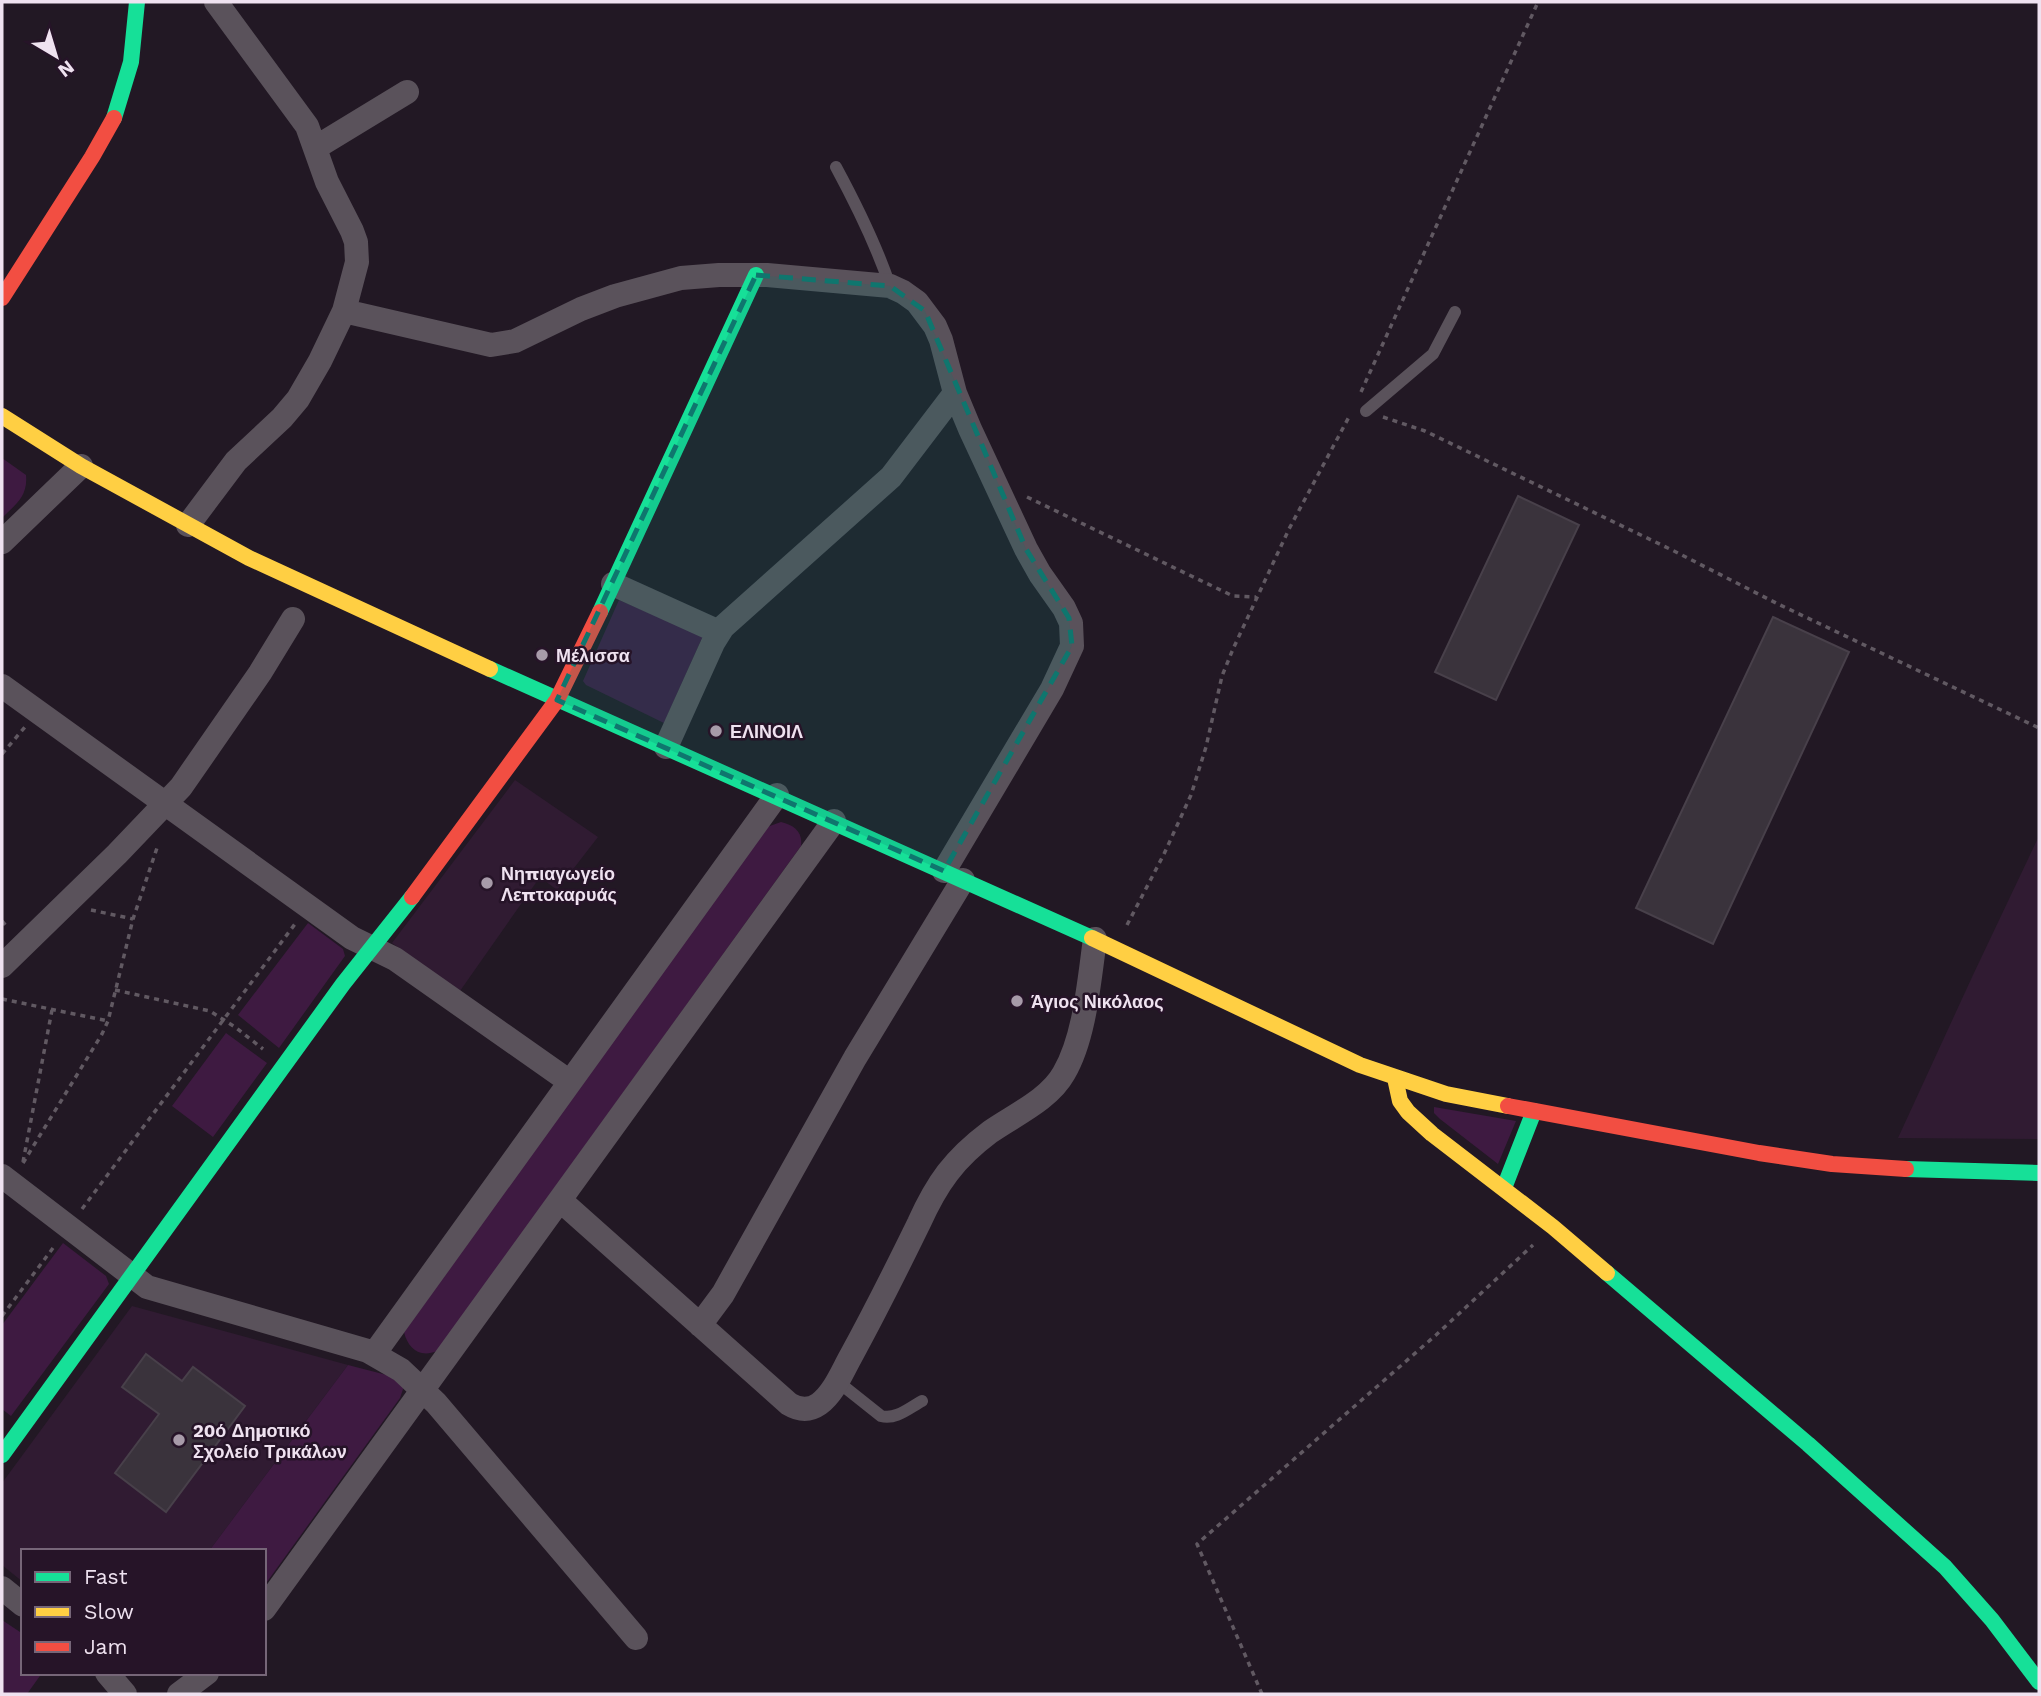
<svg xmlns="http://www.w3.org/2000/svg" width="2041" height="1696" viewBox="0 0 2041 1696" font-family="'Work Sans',sans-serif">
<rect width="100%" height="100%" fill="#221824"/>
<path fill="#301b32" d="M515 780 598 837 557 890 540 877 460 991 392 943Z
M2039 836V1139L1898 1138 1973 975Z
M132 1306 348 1365 209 1551H23V1582L2 1565V1483Z"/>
<path fill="#3e1a41" d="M2 458 26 475C28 496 16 504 2 518Z
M619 600 703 636 664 723 586 685 583 681Z
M781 822C794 825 803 832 801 846L437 1351C420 1358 408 1349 404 1332L767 827Z
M308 923 343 949 345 956 279 1048 238 1015Z
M226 1033 267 1063 213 1137 172 1106Z
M1434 1107 1516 1121 1498 1164 1440 1119 1434 1113Z
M63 1243 106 1276 109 1284 11 1416 2 1409V1325Z
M348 1365 406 1380 400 1398 264 1586V1551H209Z
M2 1620 23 1634V1673H42L27 1694H2Z"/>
<path fill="#3a333c" stroke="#48404a" stroke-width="2" d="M1518 496 1579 525 1496 700 1435 672Z
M1773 617 1849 652 1713 944 1636 908Z
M146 1354 182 1381 193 1367 245 1406 166 1512 115 1473 159 1414 122 1387Z"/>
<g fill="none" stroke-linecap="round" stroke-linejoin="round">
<path stroke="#615962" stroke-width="3.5" stroke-dasharray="5 5" stroke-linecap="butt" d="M1361 392 1538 2
M1383 417 1425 431 1674 551 1776 603 2039 728
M1027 497 1233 596 1256 597
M2 754 25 727
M91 910 133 919
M2 921 8 928
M1127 925 1164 854 1191 795 1206 747 1222 676 1233 649 1289 529 1350 415
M115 990 210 1011 235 1027 263 1049
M2 999 108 1021
M23 1162 52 1010
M23 1163 102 1034 108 1021 133 919 158 845
M82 1209 295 924
M2 1316 56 1244
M1262 1694 1197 1544 1436 1335 1533 1245"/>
<path stroke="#5a525b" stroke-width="12" d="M836 167C857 206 876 244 890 286
M1366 411 1433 354 1455 312
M837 1381 881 1416C896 1420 909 1408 922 1401"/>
<path stroke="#5a525b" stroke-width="24" d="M315 148 407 92
M344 311 491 345 515 341 581 309 615 296 681 278 719 275H767L890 286 903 292 917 302 935 326 941 340 955 393 970 429 1026 549 1040 574 1064 608 1071 623 1072 646 1052 689 944 871
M188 525 236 461 282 418 298 399 320 361 344 311 357 262 356 242 352 231 327 182 307 126 216 2
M2 542 81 466
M613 584 719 632
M2 686 352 938 395 959 570 1082
M666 747 713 643 723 627 891 477 955 393
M2 966 117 854 181 787 260 673 293 619
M2 1176 147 1287 368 1351 401 1370 436 1403 636 1638
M561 1201 789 1404C799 1410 809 1411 819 1404 834 1393 842 1372 851 1356 875 1312 897 1268 919 1223 937 1183 954 1159 990 1132 1014 1115 1049 1100 1064 1073 1085 1037 1089 981 1095 939
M700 1325 723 1294 855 1058 963 880
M374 1354 777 795
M2 1588 23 1605
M264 1609 834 821
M107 1673 125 1694
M179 1694 207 1673"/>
<path stroke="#16e098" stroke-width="16" d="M114 118 131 62 137 2
M600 612 756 275
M490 669 1092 938
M1906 1169 2039 1173
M1504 1188 1534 1111
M1607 1273 1808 1444 1945 1567 1992 1620 2039 1682
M2 1455 343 984 412 897"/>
<path stroke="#ffcf43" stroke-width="16" d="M2 416 81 466 249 558 490 669
M1092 938 1360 1065 1446 1094 1508 1106
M1395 1078 1400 1101 1408 1112 1432 1134 1553 1227 1607 1273"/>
<path stroke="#f24e42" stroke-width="16" d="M2 298 92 157 114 118
M412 897 557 700 600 612
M1508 1106 1759 1153 1832 1164 1906 1169"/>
</g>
<path fill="#0f766e" fill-opacity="0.2" stroke="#0f766e" stroke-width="5" stroke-dasharray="14 9" stroke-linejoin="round" d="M756 275 890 286 925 311 1026 549 1069 618 1072 646 944 871 557 700Z"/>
<g fill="#a79ba9" stroke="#261428" stroke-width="2.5">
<circle cx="542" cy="655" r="7"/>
<circle cx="716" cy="731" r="7"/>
<circle cx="487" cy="883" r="7"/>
<circle cx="1017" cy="1001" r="7"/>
<circle cx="179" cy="1440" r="7"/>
</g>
<g text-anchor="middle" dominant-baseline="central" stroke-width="5" stroke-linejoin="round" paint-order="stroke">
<g font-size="18" font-weight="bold" fill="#efe2f0" stroke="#261428" text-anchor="start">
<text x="556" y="655">Μέλισσα</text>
<text x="730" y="731">ΕΛΙΝΟΙΛ</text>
<text x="501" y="873">Νηπιαγωγείο<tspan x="501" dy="21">Λεπτοκαρυάς</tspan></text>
<text x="1031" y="1001">Άγιος Νικόλαος</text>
<text x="193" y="1430">20ό Δημοτικό<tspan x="193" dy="21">Σχολείο Τρικάλων</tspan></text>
</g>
</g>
<rect width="2041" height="1696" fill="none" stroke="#efe2f0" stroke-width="7"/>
<rect x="21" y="1549" width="245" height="126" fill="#261428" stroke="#766678" stroke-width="2"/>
<rect x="35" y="1572" width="35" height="10" fill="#16e098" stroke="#766678" stroke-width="2"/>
<text x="84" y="1584" font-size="21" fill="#efe2f0">Fast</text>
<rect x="35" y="1607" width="35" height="10" fill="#ffcf43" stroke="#766678" stroke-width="2"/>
<text x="84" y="1619" font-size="21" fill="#efe2f0">Slow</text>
<rect x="35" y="1642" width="35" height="10" fill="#f24e42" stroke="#766678" stroke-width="2"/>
<text x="84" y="1654" font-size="21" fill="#efe2f0">Jam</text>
<g transform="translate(56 56) rotate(142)" stroke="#261428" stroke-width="5" paint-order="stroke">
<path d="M0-5L12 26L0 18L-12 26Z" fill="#efe2f0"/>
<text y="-10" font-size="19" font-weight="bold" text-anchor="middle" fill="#efe2f0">N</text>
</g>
</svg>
